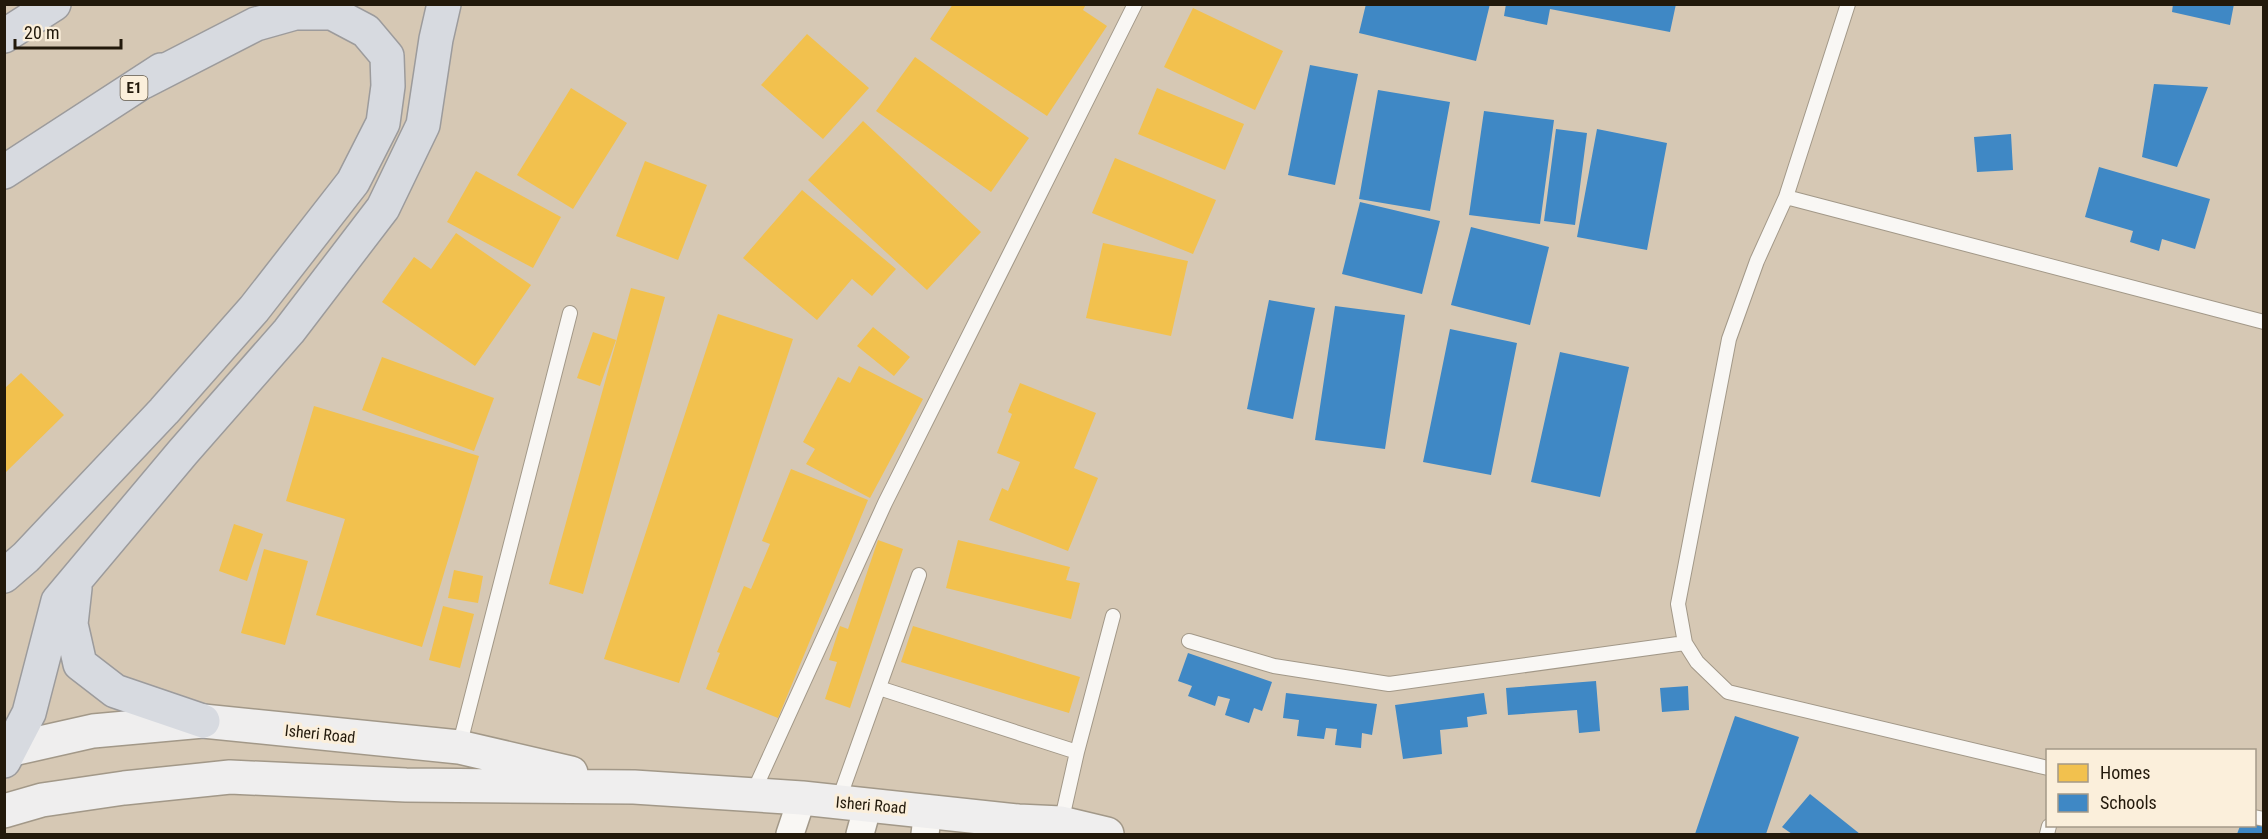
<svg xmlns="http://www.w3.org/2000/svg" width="2268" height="839" viewBox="0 0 2268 839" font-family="'Roboto Condensed',sans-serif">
<rect width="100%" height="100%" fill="#d6c8b4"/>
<path fill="#f2c14e" d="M953 4H1086L1083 10 1107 26 1047 116 930 39Z
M1193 8 1283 51 1255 110 1164 67Z
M807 34 869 88 823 139 761 85Z
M915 57 1029 138 991 192 876 111Z
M571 88 627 123 573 209 517 175Z
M1157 88 1244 124 1225 170 1138 134Z
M863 121 981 232 927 290 808 180Z
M1115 158 1216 200 1193 254 1092 213Z
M645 161 707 185 678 260 616 236Z
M476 171 561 217 533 268 447 222Z
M802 190 896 269 872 296 852 279 817 320 743 258Z
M456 233 531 285 475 366 382 302 414 257 431 269Z
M1103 243 1188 261 1171 336 1086 318Z
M631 288 665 297 583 594 549 584Z
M718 314 793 339 679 683 604 659Z
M873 327 910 357 894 376 857 346Z
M593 332 616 340 600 386 577 378Z
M382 357 494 398 474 451 362 410Z
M859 366 923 399 870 498 806 464 815 449 803 442 838 377 850 383Z
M21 373 64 415 4 474V389Z
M1020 383 1096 413 1074 468 1098 478 1068 551 989 520 1002 488 1008 491 1020 462 997 453 1012 414 1008 412Z
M314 406 479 456 422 647 316 615 345 519 286 501Z
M791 469 868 500 778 718 706 689 720 653 717 652 744 586 751 589 770 544 762 541Z
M234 524 263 534 247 581 219 571Z
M878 540 903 549 850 708 825 699 837 662 829 660 840 626 848 629Z
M958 540 1070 567 1066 580 1080 583 1071 619 946 588Z
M264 549 308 561 285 645 241 633Z
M454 570 483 576 478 603 448 598Z
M443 606 474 614 460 668 429 660Z
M913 626 1080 677 1069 713 901 662Z"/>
<path fill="#3f88c5" d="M1366 4H1490L1476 61 1359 33Z
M1506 4H1676L1670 32 1550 9 1547 25 1504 16Z
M2173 4H2234L2230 25 2172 12Z
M1310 65 1358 74 1335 185 1288 175Z
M2154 84 2208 87 2177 167 2142 157Z
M1378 90 1450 102 1430 211 1359 199Z
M1484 111 1554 120 1540 224 1469 215Z
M1556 129 1587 133 1575 225 1544 221Z
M1597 129 1667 143 1647 250 1577 237Z
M2011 134 2013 170 1977 172 1974 137Z
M2099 167 2210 199 2195 249 2162 239 2159 251 2130 242 2133 231 2085 217Z
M1360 202 1440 221 1422 294 1342 274Z
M1471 227 1549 247 1530 325 1451 305Z
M1269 300 1315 308 1293 419 1247 409Z
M1335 306 1405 315 1385 449 1315 440Z
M1450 329 1517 343 1491 475 1423 462Z
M1560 352 1629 367 1600 497 1531 482Z
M1188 653 1272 682 1262 711 1254 708 1249 723 1225 715 1230 699 1218 696 1215 706 1188 696 1192 686 1178 681Z
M1596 681 1600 731 1579 733 1577 710 1508 715 1506 688Z
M1688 686 1689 710 1662 712 1660 688Z
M1286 693 1377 704 1372 735 1362 733 1361 748 1335 745 1337 729 1326 728 1324 739 1297 736 1299 720 1283 718Z
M1484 693 1487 714 1467 717 1468 727 1440 730 1442 754 1403 759 1395 705Z
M1735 716 1799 737 1766 834H1695Z
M1810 794 1860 834H1792L1782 827Z
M2254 824 2264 827V834H2237L2240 826Z"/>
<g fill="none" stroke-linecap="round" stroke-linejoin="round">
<defs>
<path id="lane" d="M1848 4 1786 197 1757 261 1729 339 1678 604 1685 643 1697 662 1728 692 2048 768
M1786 197 2264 322
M1189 641 1274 666 1389 684 1685 643
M879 688 1077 752 1113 616
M459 747 570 313
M753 793 885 503 1135 4
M838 802 919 575
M2254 817 2264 819
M1061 823 1077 752
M2047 834 2049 826"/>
<path id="street" d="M790 834 802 798
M860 834 868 805
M925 834 928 810"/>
<path id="secondary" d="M4 751 93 731 203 721 459 747 571 773
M4 811 42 800 124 788 230 777 406 785 634 787 802 798 1018 821 1061 823 1107 834"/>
<path id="highway" d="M4 36 54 4
M4 172 161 70
M4 576 26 557 164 411 254 309 353 182 383 123 388 86 387 56 366 31 332 13H295L256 24 143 82
M75 588 71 624 80 664 115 691 203 721
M4 761 29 713 58 601 183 452 289 331 383 208 423 125 436 39 444 4"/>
</defs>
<use href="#lane" stroke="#a29888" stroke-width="16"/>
<use href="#street" stroke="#a29888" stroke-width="30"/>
<use href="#secondary" stroke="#a29888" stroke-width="36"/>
<use href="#highway" stroke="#9c9b9c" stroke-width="36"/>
<use href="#lane" stroke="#f9f7f4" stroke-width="14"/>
<use href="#street" stroke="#f9f7f4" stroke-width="27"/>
<use href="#secondary" stroke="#efeeee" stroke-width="33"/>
<use href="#highway" stroke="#d7dae0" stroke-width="33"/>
</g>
<g text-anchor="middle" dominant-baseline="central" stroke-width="6" stroke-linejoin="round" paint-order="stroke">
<rect fill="#fbefdb" stroke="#635949" stroke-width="1.5" x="120.5" y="76" width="27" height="24" rx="4.5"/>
<g font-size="15" font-weight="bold" fill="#22190b">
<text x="134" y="88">E1</text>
</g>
<g font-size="16" fill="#22190b" stroke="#fbefdb">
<text transform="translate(320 734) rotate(6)">Isheri Road</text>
<text transform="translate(871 805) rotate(5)">Isheri Road</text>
</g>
</g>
<rect width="2268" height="839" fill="none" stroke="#22190b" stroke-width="12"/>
<rect x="2046" y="749" width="210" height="78" fill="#fbefdb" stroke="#a49988" stroke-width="1.5"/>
<rect x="2058" y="764" width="30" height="18" fill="#f2c14e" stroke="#a49988" stroke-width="1.5"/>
<text x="2100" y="779" font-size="18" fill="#22190b">Homes</text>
<rect x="2058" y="794" width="30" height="18" fill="#3f88c5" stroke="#a49988" stroke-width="1.5"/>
<text x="2100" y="809" font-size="18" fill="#22190b">Schools</text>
<path d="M15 39v9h106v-9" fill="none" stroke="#22190b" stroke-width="3"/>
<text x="24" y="39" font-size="18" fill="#22190b" stroke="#fbefdb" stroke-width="4.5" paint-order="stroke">20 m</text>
</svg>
